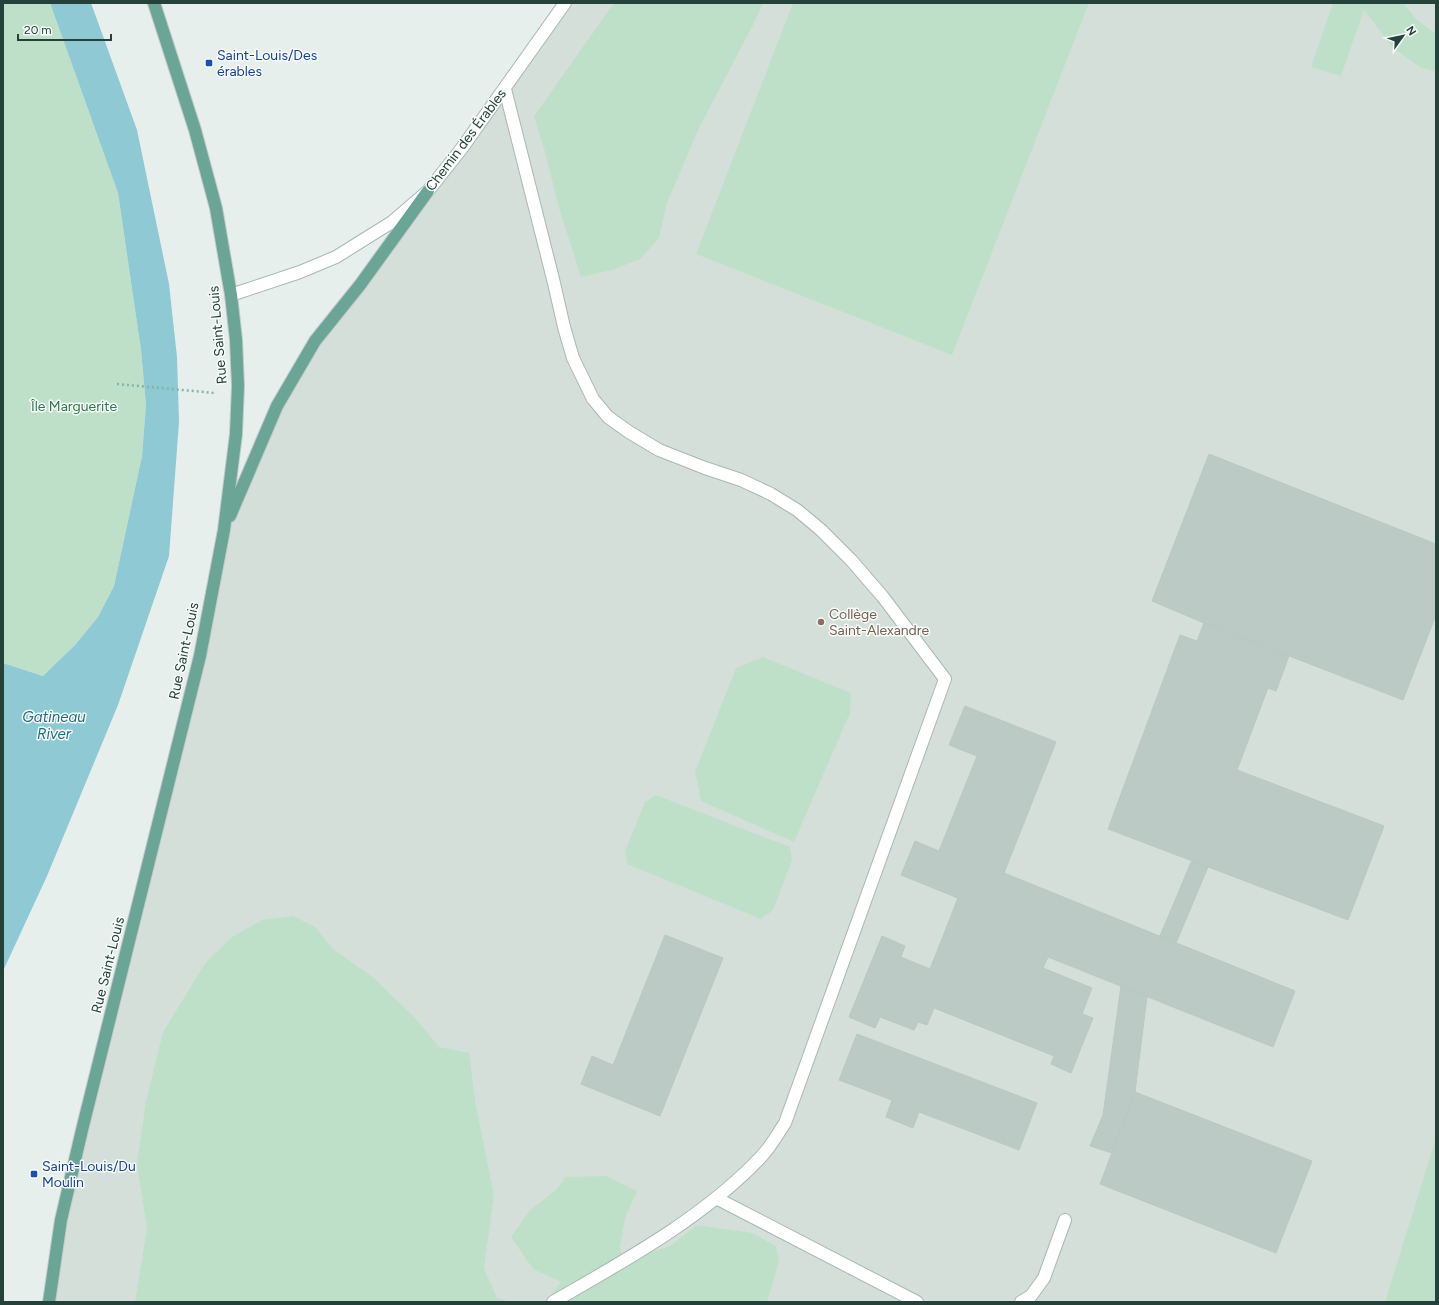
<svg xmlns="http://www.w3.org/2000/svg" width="1439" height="1305" viewBox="0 0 1439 1305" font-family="Figtree,sans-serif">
<rect width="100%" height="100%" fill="#e6efeb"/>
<path fill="#d4dfda" d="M565 3H1436V1302H49L61 1220 224 530 277 406 315 341Z"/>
<path fill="#bfe0c8" d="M3 3H50L118 193 141 350 146 405 142 456 114 586 98 617 75 645 43 676 3 663Z
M614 3H763L754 23 699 128 667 203 659 238 640 259 612 270 581 277 559 208 545 152 534 116Z
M793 3H1089L952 355 696 254Z
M1333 3H1403L1416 19 1436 34V72L1420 67 1393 48 1364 10 1341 76 1311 67Z
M763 657 851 693 850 713 794 842 701 801 695 772 736 668Z
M656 795 790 847 792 860 773 910 761 919 627 864 625 851 645 802Z
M293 916 315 927 333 949 375 979 415 1018 439 1047 469 1053 476 1106 494 1195 484 1268 497 1298 512 1302H135L147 1228 137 1165 146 1101 163 1032 206 962 232 937 262 920Z
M1436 1138V1302H1385Z
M606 1176 637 1191 625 1218 620 1247 623 1261 670 1246 697 1225 752 1233 776 1246 779 1262 767 1302H546L561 1282 533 1269 511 1237 530 1210 555 1191 566 1177Z"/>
<path fill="#8ec9d4" d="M50 3H91L137 130 169 284 177 357 179 422 169 556 118 705 47 876 3 971V663L43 676 75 645 98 617 114 586 142 456 146 405 141 350 118 193Z"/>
<path fill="#bbcac4" stroke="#b8c9c2" d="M1209 454 1436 544V615L1403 700 1204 623 1152 601Z
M1204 623 1289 656 1276 691 1268 688 1237 770 1384 826 1348 920 1108 829 1180 635 1197 641Z
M965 706 1056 742 1004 873 1295 991 1273 1047 1048 957 1043 968 1092 988 1082 1014 1093 1018 1071 1073 1051 1064 1054 1056 934 1008 927 1025 918 1022 914 1030 880 1017 875 1028 849 1017 882 936 905 946 901 957 930 969 958 898 901 875 915 841 939 851 977 756 949 745Z
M1192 860 1208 867 1176 943 1160 936Z
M665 935 723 958 660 1116 581 1084 592 1056 613 1065Z
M1121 986 1147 997 1135 1092 1112 1153 1090 1146 1103 1115Z
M857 1034 1037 1103 1019 1150 919 1112 913 1128 886 1117 892 1100 839 1080Z
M1135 1092 1312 1161 1276 1253 1100 1184Z"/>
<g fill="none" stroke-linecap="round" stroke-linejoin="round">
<defs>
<path id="minor" d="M505 89 554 283 564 327 573 358 593 399 608 417 629 432 659 450 705 468 741 480 771 494 797 510 821 530 851 560 883 597 945 679 785 1123C777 1135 770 1148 760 1158 703 1218 624 1261 553 1302
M231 295 300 272 336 257 392 222 428 191 462 148 565 3
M716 1198 917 1302
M1021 1302 1031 1296 1044 1278 1065 1220"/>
<path id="major" d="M230 516 277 406 315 341 360 285 428 191
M49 1302 61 1220 82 1130 200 656 224 530 236 434 238 386 236 340 231 295 216 208 195 130 154 3"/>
</defs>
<use href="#minor" stroke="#a8b8b2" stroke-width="14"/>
<use href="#major" stroke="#c2cac8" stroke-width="14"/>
<path stroke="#86b3a5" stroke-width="2.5" stroke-dasharray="2 3" stroke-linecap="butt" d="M117 384 215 393"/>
<use href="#minor" stroke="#fff" stroke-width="12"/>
<use href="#major" stroke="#6aa596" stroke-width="12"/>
</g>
<g fill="#1a4fb4" stroke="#f7fbf9" stroke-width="1.5">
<rect x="205" y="59" width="8" height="8" rx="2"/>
<rect x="30" y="1170" width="8" height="8" rx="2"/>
</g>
<circle fill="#8d6e63" stroke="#f7fbf9" stroke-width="1.5" cx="821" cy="622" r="4"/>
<g text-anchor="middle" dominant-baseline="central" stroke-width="3" stroke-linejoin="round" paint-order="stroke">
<g font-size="14" fill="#164399" stroke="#f7fbf9" text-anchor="start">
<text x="217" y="55">Saint-Louis/Des<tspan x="217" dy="16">érables</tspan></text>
<text x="42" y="1166">Saint-Louis/Du<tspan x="42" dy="16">Moulin</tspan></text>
</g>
<g font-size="14" fill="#24423a" stroke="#f7fbf9">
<text transform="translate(466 140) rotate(-53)">Chemin des Érables</text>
<text transform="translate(218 335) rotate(-95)">Rue Saint-Louis</text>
<text transform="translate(184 651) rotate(-78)">Rue Saint-Louis</text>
<text transform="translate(108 965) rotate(-76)">Rue Saint-Louis</text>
</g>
<g font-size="14" fill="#2d7a4b" stroke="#f7fbf9">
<text x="74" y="406">Île Marguerite</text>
</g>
<g font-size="14" fill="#785e54" stroke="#f7fbf9" text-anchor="start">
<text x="829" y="614">Collège<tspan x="829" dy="16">Saint-Alexandre</tspan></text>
</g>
<g font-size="15" font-style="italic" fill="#1c6f80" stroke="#f7fbf9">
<text x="54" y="717">Gatineau<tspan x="54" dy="17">River</tspan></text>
</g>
</g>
<rect width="1439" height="1305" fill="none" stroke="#24423a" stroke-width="8"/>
<g transform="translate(1403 36) rotate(57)" stroke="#f7fbf9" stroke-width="3" paint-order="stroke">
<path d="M0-3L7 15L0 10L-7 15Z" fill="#24423a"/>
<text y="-6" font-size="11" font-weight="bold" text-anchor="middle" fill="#24423a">N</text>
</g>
<path d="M18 34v6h93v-6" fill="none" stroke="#24423a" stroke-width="2"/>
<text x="24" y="34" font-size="12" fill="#24423a" stroke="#f7fbf9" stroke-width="3" paint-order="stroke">20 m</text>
</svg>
